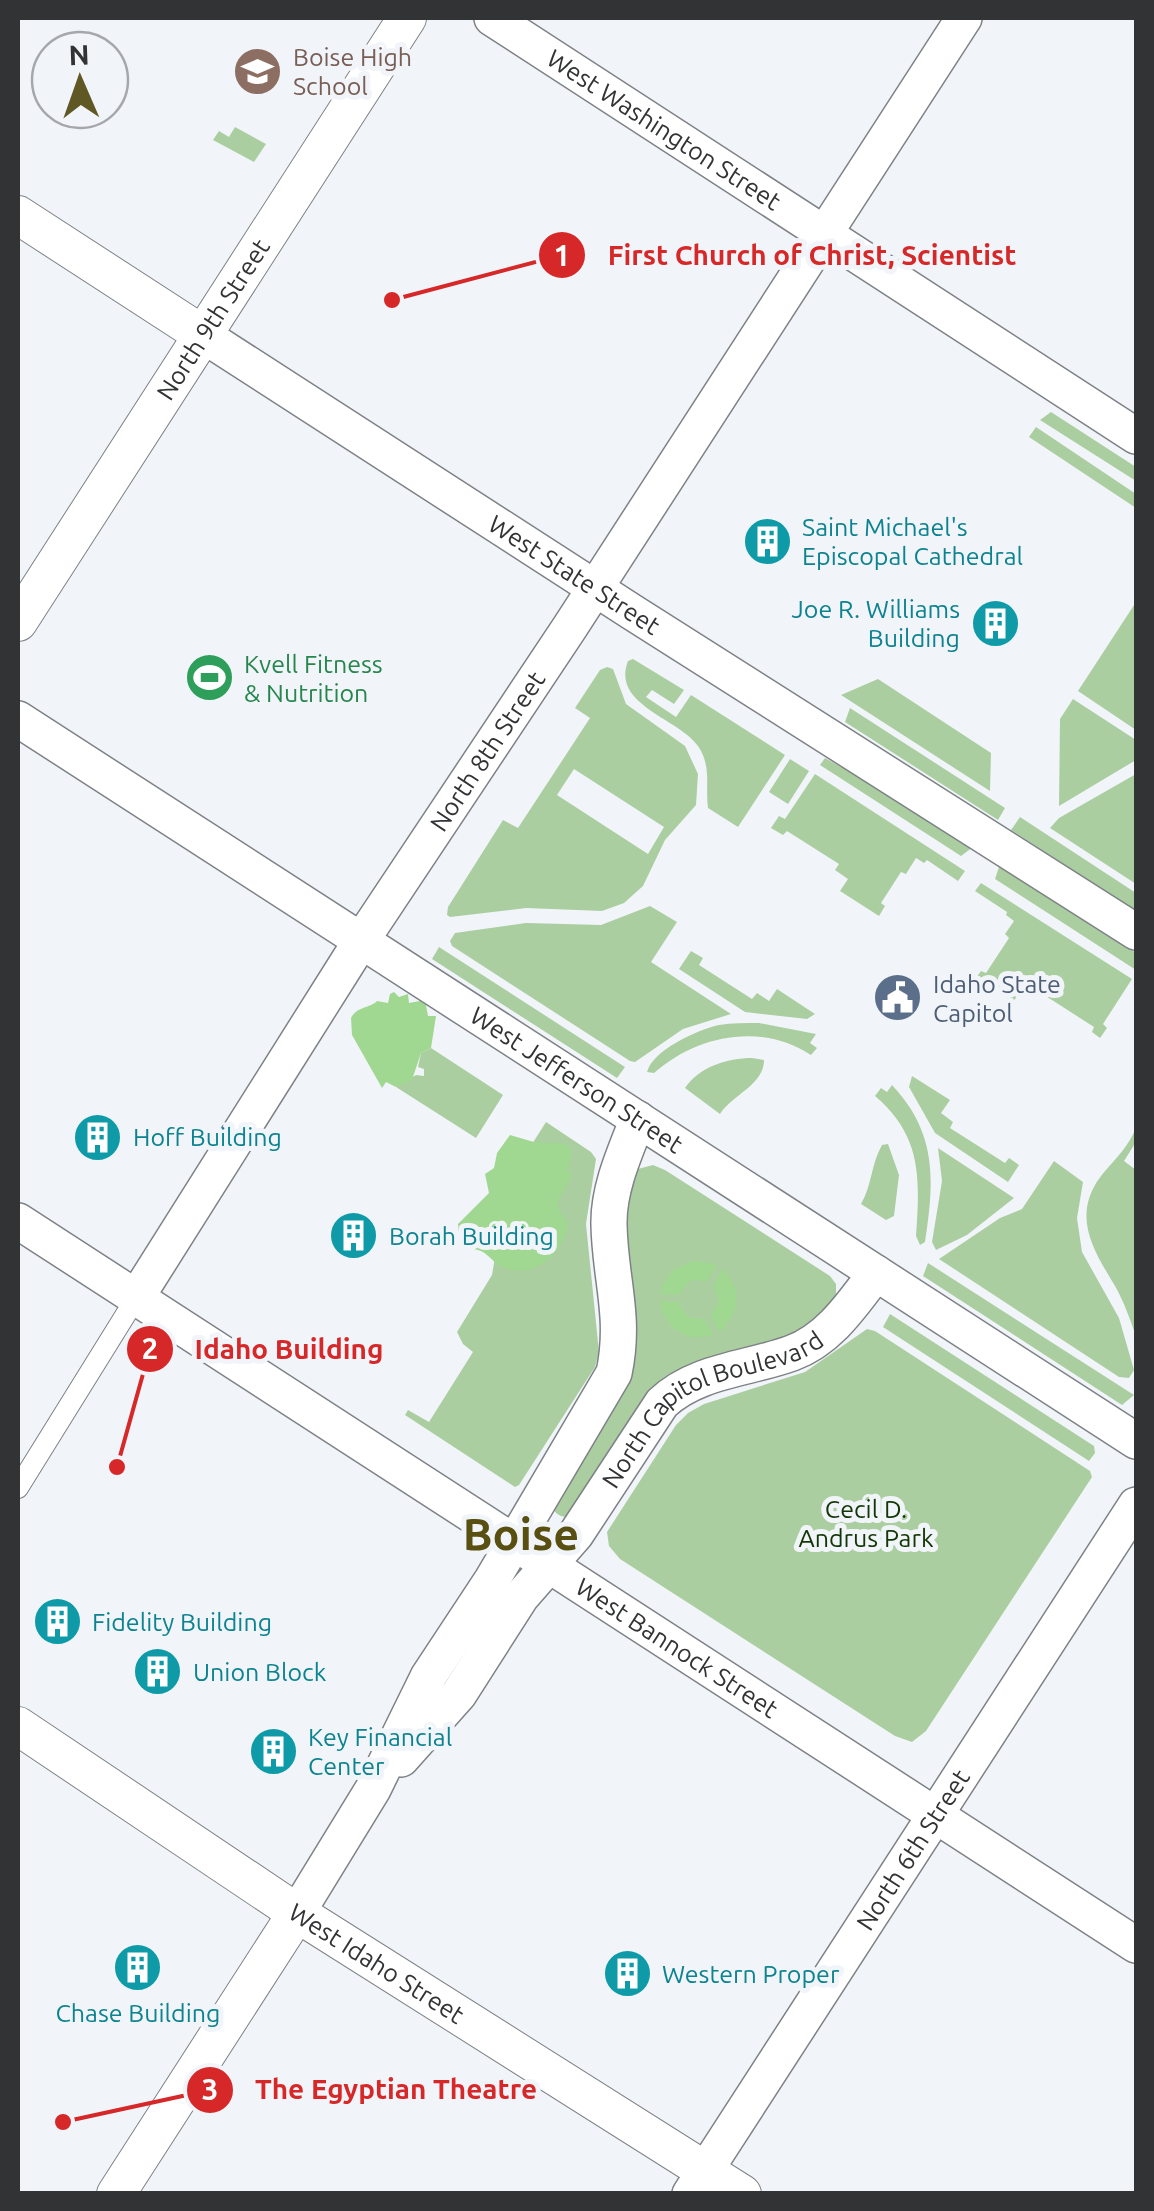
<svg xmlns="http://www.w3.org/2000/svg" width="1154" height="2211" viewBox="0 0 1154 2211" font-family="Ubuntu,sans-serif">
<rect width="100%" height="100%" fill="#f1f5fa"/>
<path fill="#abcea1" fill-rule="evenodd" d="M235 127 266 144 254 162 213 140 219 131 229 137Z
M1051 412 1136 467V481L1040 420Z
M1036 427 1136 494V508L1029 437Z
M1136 602V730L1078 691Z
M633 659 684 690 674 704 652 690 646 697 676 717 691 695 785 755 738 827 708 808C705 785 712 767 698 746 678 718 611 705 628 661Z
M607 667 613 669 626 704 685 746 698 774 696 805 665 840 643 886 624 903 602 911 526 908 450 917 447 915 448 907 503 820 518 828 590 718 575 708 600 670ZM574 769 664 827 648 854 557 795Z
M878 679 991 753 990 791 841 695Z
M1073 699 1136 740V760L1059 806 1060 719Z
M850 708 1005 808 998 820 845 722Z
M825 758 900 800 973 847 961 856 820 765Z
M790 759 809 771 788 804 769 792Z
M815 774 965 871 958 881 927 860 924 863 916 858 906 874 901 872 881 903 885 906 879 916 840 891 848 879 835 870 839 864 787 831 783 835 771 828 779 816 785 819Z
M1136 774V884L1050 828 1059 818Z
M1020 817 1136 893V911L1011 830Z
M1000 864 1136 953V970L995 879Z
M981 883 1132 979 1103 1024 1107 1028 1100 1038 1092 1032 1094 1027 1038 991 1034 996 1022 989 1013 1002 976 978 981 971 986 973 1009 938 1005 934 1014 921 1006 915 1007 912 975 891Z
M650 906 677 922 651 962 731 1014 683 1029 635 1062 630 1061 452 946 450 941 455 933 526 923 601 925Z
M439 947 625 1067 617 1078 432 959Z
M691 951 703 958 699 965 752 999 757 993 769 1001 777 989 815 1014 807 1019 745 1012 679 969Z
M759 1023 816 1034 810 1043 817 1048 811 1055C761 1022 697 1035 654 1073L647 1072C653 1050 697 1030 719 1025 732 1023 746 1023 759 1023Z
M431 1048 503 1095 476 1138 396 1087 416 1075 424 1076V1069L418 1067 421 1053Z
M752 1058 764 1060C764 1085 733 1094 720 1114L685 1088C699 1067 727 1058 752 1058Z
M912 1076 950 1100 941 1113 953 1122 950 1128 1005 1163 1009 1158 1019 1165 1008 1182 935 1133 909 1087Z
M892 1085C938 1134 934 1182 925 1242L920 1245 916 1236C920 1178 922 1136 875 1096L881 1088 887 1092Z
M546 1122 591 1152 596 1159 586 1224 599 1352 595 1367 519 1485 515 1487 405 1415 408 1410 429 1422 473 1352 463 1344 457 1332 492 1275 508 1182Z
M1136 1128V1142L1124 1161 1136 1170V1336C1130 1319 1124 1302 1115 1286 1096 1254 1074 1222 1095 1185 1107 1165 1125 1154 1136 1128Z
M888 1144 899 1175 894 1216 886 1220 861 1204C872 1185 871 1164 882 1145Z
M938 1148 1014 1198 967 1235 936 1250 932 1242 942 1181Z
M1054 1161 1083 1182 1077 1218 1082 1252 1119 1318 1134 1370 1129 1378 1119 1377 939 1259 1000 1218 1022 1209Z
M653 1165 665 1170 830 1276 836 1284V1301L813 1327 726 1361 572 1517C562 1518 555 1515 552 1506L623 1388 619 1230 634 1170Z
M928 1263 1134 1395 1122 1405 923 1276Z
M890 1314 1094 1446 1095 1453 1089 1461 883 1327Z
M867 1329 875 1331 1090 1471 1092 1477 926 1731 912 1742 895 1736 620 1559 609 1546 607 1532 676 1425 688 1413 704 1404 805 1372Z"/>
<path fill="#a0d891" d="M394 992 399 997 408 994 409 1003 420 1001 426 1005 428 1016H436L431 1048 421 1053 412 1080 396 1087 386 1082 382 1088 352 1035 351 1018C357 1006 369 1009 377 1001L388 1003 390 994Z
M510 1135 534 1142 566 1144 572 1151 568 1169 572 1174C571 1186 553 1198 559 1210 561 1215 566 1218 568 1223 565 1251 537 1278 507 1269 495 1266 491 1256 481 1251 476 1249 471 1249 466 1247L460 1241 458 1224 489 1193 485 1174 494 1168 497 1153Z
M695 1261 717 1265 707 1281 691 1280 678 1295 660 1294C664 1275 676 1265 695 1261Z
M723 1269C743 1290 740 1314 719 1332L710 1316 719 1301 713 1285Z
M660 1301 678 1302 689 1318 705 1319 713 1335C686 1343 664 1329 660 1301Z"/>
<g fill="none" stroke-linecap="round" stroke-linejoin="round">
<defs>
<path id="pedestrian" d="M18 1488 136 1298"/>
<g id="tertiary">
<path id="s1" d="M492 18 1136 436"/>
<path id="s2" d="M203 335 632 612 1136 932"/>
<path id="s3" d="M18 719 1136 1441"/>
<path id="s4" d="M18 1221 1136 1945"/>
<path id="s5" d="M136 1298 361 941 570 627 964 18"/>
<path id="s6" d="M401 1759 459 1694 521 1597 576 1534 662 1403C697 1370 749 1369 792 1353 830 1339 853 1303 876 1273"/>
<path d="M297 1913 373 1789 428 1677 492 1580 614 1373C626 1317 610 1279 609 1225 608 1189 625 1152 638 1119"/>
<path id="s7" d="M690 2194 1136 1505"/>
</g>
<g id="secondary">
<path d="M18 215 203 335"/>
<path id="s8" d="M18 622 407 18"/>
<path id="s9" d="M18 1726 297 1913 742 2194"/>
<path d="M116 2194 297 1913"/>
</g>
</defs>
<use href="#pedestrian" stroke="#7e8286" stroke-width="22"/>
<use href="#tertiary" stroke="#7e8286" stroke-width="38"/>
<use href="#secondary" stroke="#7e8286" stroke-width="40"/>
<use href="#pedestrian" stroke="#fff" stroke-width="20"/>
<use href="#tertiary" stroke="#fff" stroke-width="35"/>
<use href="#secondary" stroke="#fff" stroke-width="38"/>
</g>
<defs>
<symbol id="school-disc" viewBox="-11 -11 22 22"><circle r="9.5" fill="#8d6e63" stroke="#f1f5fa"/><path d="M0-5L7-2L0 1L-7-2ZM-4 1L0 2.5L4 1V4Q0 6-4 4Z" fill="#fff"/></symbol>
<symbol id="building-disc" viewBox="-11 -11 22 22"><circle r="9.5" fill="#0f9aa8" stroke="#f1f5fa"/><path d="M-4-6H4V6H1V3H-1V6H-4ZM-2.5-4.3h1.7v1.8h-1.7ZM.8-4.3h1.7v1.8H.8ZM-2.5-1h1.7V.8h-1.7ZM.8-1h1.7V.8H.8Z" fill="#fff"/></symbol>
<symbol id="stadium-disc" viewBox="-11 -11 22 22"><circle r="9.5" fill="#2e9e5b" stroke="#f1f5fa"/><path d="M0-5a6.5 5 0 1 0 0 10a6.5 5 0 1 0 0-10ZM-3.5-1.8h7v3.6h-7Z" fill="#fff"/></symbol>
<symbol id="civic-disc" viewBox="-11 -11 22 22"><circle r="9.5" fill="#5c6f8a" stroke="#f1f5fa"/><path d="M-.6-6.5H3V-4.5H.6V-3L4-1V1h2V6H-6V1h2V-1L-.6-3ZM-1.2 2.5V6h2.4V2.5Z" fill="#fff"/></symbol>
</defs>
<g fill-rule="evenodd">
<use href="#school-disc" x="230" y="44" width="55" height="55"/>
<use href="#building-disc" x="740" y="514" width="55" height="55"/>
<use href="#building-disc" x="968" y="596" width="55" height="55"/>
<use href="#stadium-disc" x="182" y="650" width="55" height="55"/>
<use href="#civic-disc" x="870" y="970" width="55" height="55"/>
<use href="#building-disc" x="70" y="1110" width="55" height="55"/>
<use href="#building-disc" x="326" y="1208" width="55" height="55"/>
<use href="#building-disc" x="30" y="1594" width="55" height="55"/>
<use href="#building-disc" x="130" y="1644" width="55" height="55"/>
<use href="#building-disc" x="246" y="1724" width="55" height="55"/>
<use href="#building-disc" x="110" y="1940" width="55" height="55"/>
<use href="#building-disc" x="600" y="1946" width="55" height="55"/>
</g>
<g text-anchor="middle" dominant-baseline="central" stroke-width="10" stroke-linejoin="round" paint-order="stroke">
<g font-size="25" fill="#785e54" stroke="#f1f5fa" text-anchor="start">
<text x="293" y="57">Boise High<tspan x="293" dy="29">School</tspan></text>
</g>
<g font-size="25" fill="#323335" stroke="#f1f5fa">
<text stroke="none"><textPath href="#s1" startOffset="205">West Washington Street</textPath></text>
<text stroke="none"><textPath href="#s8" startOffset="360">North 9th Street</textPath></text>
<text stroke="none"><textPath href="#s2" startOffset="442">West State Street</textPath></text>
<text stroke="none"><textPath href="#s5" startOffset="650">North 8th Street</textPath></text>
<text stroke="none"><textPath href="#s3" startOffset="665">West Jefferson Street</textPath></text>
<text stroke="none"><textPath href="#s6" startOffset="480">North Capitol Boulevard</textPath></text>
<text stroke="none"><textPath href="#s4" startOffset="785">West Bannock Street</textPath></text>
<text stroke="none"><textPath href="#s7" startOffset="410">North 6th Street</textPath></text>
<text stroke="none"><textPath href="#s9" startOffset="430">West Idaho Street</textPath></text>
</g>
<g font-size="25" fill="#0d838f" stroke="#f1f5fa" text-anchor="start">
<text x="802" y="527">Saint Michael's<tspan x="802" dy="29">Episcopal Cathedral</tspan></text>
<text x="960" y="609" text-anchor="end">Joe R. Williams<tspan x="960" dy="29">Building</tspan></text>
<text x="133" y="1137">Hoff Building</text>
<text x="389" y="1236">Borah Building</text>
<text x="92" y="1622">Fidelity Building</text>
<text x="193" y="1672">Union Block</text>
<text x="308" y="1737">Key Financial<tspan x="308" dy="29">Center</tspan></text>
<text x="662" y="1974">Western Proper</text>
<text x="138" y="2013" text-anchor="middle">Chase Building</text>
</g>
<g font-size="25" fill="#27864d" stroke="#f1f5fa" text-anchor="start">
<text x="244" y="664">Kvell Fitness<tspan x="244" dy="29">&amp; Nutrition</tspan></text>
</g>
<g font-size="25" fill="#4e5e75" stroke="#f1f5fa" text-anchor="start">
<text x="933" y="984">Idaho State<tspan x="933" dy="29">Capitol</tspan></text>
</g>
<g font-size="25" fill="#123605" stroke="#f1f5fa">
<text x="866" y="1509">Cecil D.<tspan x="866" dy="29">Andrus Park</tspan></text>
</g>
<g font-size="45" font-weight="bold" fill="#584f10" stroke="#f1f5fa">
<text x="521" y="1533">Boise</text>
</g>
</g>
<path fill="none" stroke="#d62828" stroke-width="4" d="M392 300L562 255M117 1467L150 1349M63 2122L210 2090"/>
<g fill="#d62828" stroke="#f1f5fa" stroke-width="4">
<circle cx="392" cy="300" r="10"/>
<circle cx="117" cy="1467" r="10"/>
<circle cx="63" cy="2122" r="10"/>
<circle cx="562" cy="255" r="25"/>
<circle cx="150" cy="1349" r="25"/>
<circle cx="210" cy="2090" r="25"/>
</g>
<g font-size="30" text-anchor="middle" font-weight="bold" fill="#fff">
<text x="562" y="266">1</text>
<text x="150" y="1359">2</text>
<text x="210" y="2100">3</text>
</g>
<g font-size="28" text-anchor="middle" font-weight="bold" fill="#d62828" stroke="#f1f5fa" stroke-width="10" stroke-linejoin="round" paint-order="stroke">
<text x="812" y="265">First Church of Christ, Scientist</text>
<text x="289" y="1359">Idaho Building</text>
<text x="396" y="2099">The Egyptian Theatre</text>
</g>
<rect width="1154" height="2211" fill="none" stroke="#323335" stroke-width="40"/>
<g transform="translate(80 80) rotate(358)"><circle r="48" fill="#f1f5fa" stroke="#a5a7ab" stroke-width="2.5"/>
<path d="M0-8L18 38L0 25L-18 38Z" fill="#605824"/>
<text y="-15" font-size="28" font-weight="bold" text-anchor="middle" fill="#323335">N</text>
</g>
</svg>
